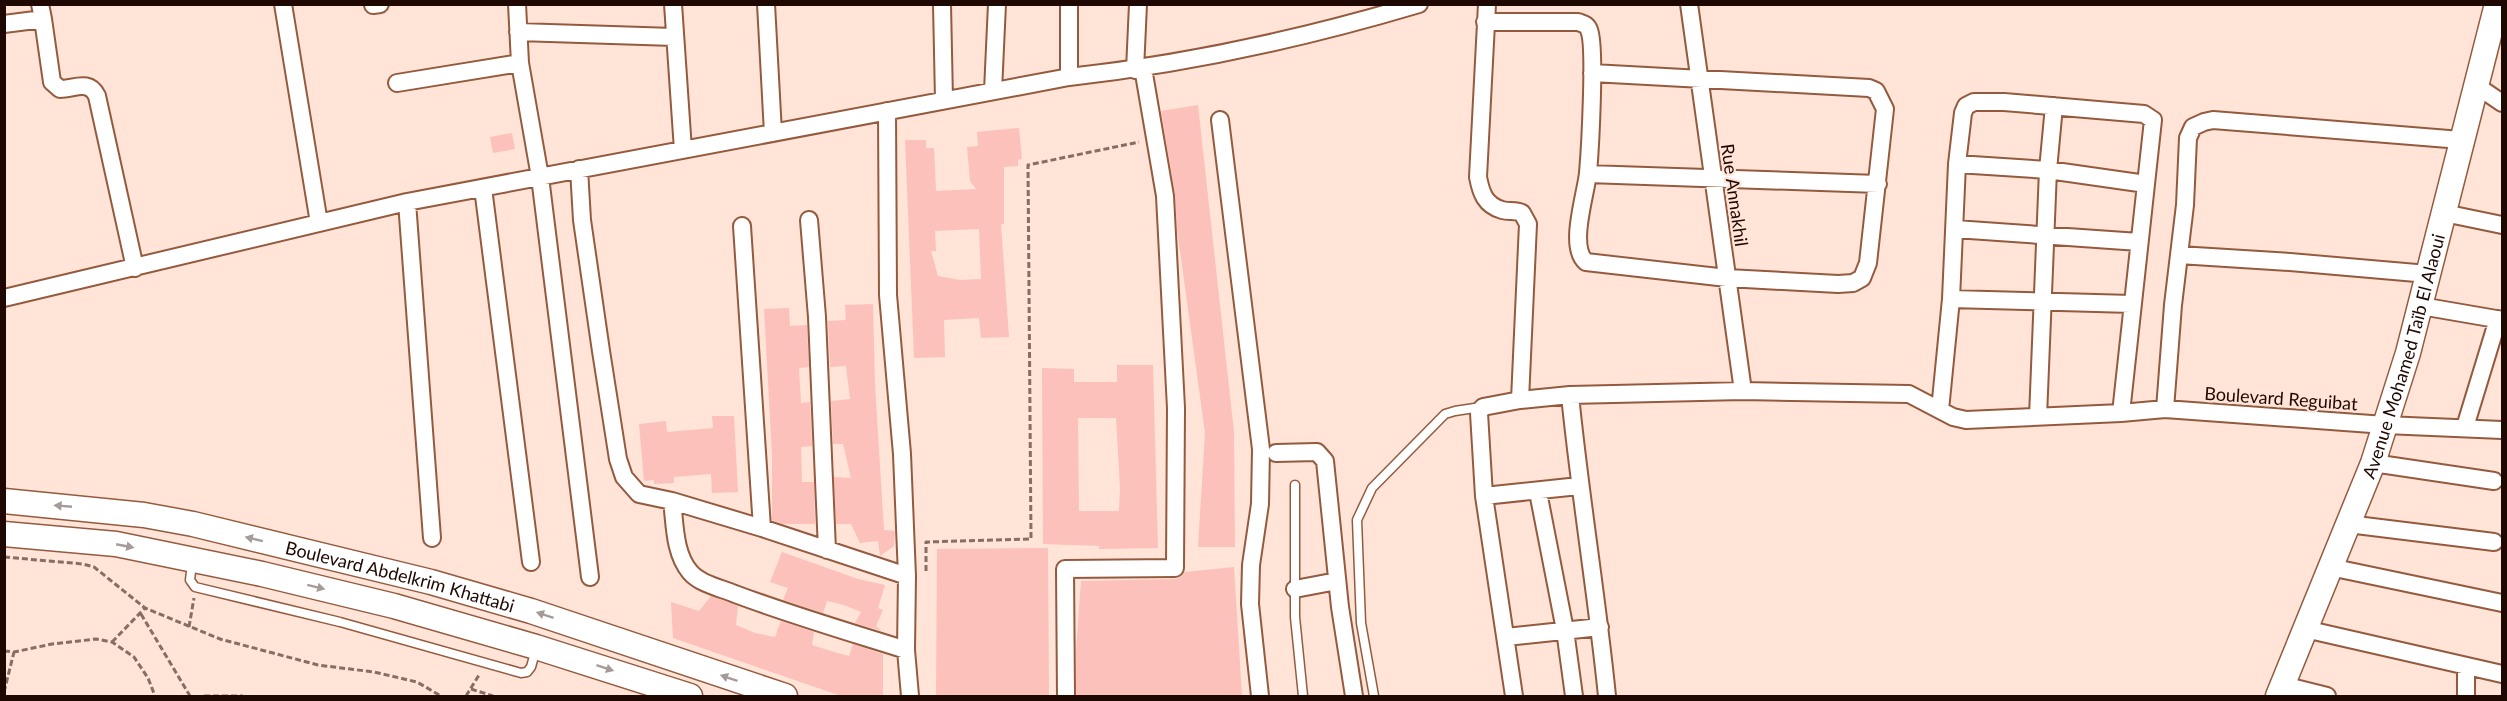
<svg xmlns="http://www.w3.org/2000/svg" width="2507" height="701" viewBox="0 0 2507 701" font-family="Lato,sans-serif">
<rect width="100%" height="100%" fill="#ffe4d7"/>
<path fill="#fcc1ba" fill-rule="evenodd" d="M1198 105 1234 432 1235 547H1198L1205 433 1177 229 1175 194 1161 111Z
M1019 128 1022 159 1018 160V166L1004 167V224H1001L1009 337 981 338 979 318 944 320 945 357 914 358 905 140H926V148H934L936 191 976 189 970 181 967 147 978 146 977 132ZM979 229 981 279 960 280 938 276 931 251H936L935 231Z
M512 133 515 149 493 153 490 137Z
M873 304 875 385 884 530 895 531 894 546 880 556 878 541 860 543 851 524H836L834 477 851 478 843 444H833L831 401 850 399 846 366 830 367 828 321 846 320 845 305Z
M789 308 790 326 807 325 809 367 799 368 801 403 810 402 812 446 801 447 802 482H814L815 524H783L772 520V455L764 309Z
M1117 365H1153L1158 548 1099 549V546L1043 544 1042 368 1074 369V382H1117ZM1078 418H1116L1120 488 1119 511H1079Z
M712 416H734L738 492 712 493 711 474 674 477V483L654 484V480L644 481 639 424 666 421 667 432 713 428Z
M1048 548 1049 696H936L937 549Z
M782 552 858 579 885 585 878 608 883 610 876 626 882 631 855 623 861 612 844 605 827 601 823 613 783 600 788 588 770 582Z
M1234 567 1242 696H1076V651L1081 581 1175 579 1181 577 1185 572Z
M711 596 738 606 736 625 755 633 775 637 781 621 814 632 812 645 831 651 849 656 853 644 883 654V696H841L673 638 671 602 699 611Z"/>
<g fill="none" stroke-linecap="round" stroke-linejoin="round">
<defs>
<path id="lane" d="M1295 485V617L1303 696
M192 563 190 580 195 587 340 622 521 673 527 672 531 667 536 649
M1374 696 1361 623 1357 520 1372 488 1445 414 1455 411 1481 407"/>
<path id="street" d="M283 4 319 223
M517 4 520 63 540 177 590 577
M673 4 683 150
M766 4 773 133
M942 4 944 100
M1487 4 1478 177C1481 193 1485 205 1502 210 1509 212 1515 210 1522 213L1528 224 1520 400 1570 395 1743 391 1909 394 1953 417 1966 420 2121 413 2165 409 2385 425 2502 430
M1689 4 1743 391
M373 5 380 4
M43 19 52 82 60 89C74 89 89 79 97 96L135 268
M1485 22H1578C1583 24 1587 24 1589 30 1596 45 1590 150 1588 173 1586 194 1568 247 1586 262L1727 278 1838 284 1853 283 1862 278 1868 263 1885 109 1876 91 1869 88 1592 73
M4 24 43 19 40 4
M518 32 674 37
M1135 70 1138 4
M1069 77V4
M397 83 520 63
M2477 86 2502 103
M993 91 997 4
M887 111 888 295 902 454 907 576 906 650 910 696
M1220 120 1261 449 1260 504 1251 565 1250 604 1260 696
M1957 164 2048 170 2146 184
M579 169 582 220 601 351 618 459 624 477 639 494 672 501 762 528 907 576
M1588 174 1878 184
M483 188 531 562
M407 202 432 538
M2444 213 2502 225
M809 220 817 317 827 550
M742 226 762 528
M1955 229 2139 242
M2179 255 2290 262 2428 274
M4 298 407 202 1069 77C1187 64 1305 38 1419 4
M1951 299 2132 304
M2421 306 2502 320
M1570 395C1580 496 1597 596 1607 696
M2165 409 2173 305 2185 205 2188 138 2193 127 2204 122 2213 120 2461 140
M1940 410 1951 299 1957 164 1963 113 1966 106 1974 102H2004L2144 114 2153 120 2121 413
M2038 417 2048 170 2054 106
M2465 427 2498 319
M1276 453 1317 452 1325 461 1340 607 1354 696
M2373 463 2494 481
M1538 492 1565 630 1574 696
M1484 496 1579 486
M672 501C675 524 674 553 690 572 700 584 721 588 735 594 791 615 849 632 906 650
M2348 524 2494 542
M2330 567 2502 603
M1295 589 1337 581
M2305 629 2502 674
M1506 637 1600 627
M2283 685 2327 696
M1066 696 1065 569 1175 568 1176 408 1165 196 1143 68
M1514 696 1484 496 1479 413 1483 407 1520 400
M2466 696V666"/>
<g id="secondary">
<path id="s1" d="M4 501 144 515 193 524 431 582 531 611 785 696"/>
<path d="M4 534 116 544 262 574 394 606 536 647 690 696"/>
<path id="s2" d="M2278 696 2373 463 2408 353 2497 4"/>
</g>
</defs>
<use href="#lane" stroke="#945a3e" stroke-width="11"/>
<use href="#street" stroke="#945a3e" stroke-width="20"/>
<use href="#secondary" stroke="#945a3e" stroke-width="27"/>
<path stroke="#866e64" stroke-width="3" stroke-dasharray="6 3" stroke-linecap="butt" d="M4 557 83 564 94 567 145 608 220 639 318 665 374 672 417 682 441 696
M926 571V542L1031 539 1028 165 1139 142
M141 614 190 696
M189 627 194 598
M112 642 145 608
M4 651 14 652 52 644 96 639 112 642 134 657 148 678 155 696
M471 689 493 696
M4 692 14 652
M204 696H243
M466 696 479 675"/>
<use href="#lane" stroke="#fff" stroke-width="8"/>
<use href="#street" stroke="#fff" stroke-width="16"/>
<use href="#secondary" stroke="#fff" stroke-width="24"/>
</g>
<defs><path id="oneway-solid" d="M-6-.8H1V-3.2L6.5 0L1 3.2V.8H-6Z" transform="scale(1.5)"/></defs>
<g fill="#a59c99">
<use href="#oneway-solid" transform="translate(63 506) rotate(-175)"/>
<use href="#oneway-solid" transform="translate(254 539) rotate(-166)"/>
<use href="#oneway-solid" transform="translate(125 546) rotate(11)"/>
<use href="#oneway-solid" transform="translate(316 587) rotate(14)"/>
<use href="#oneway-solid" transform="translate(545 615) rotate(-162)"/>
<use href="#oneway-solid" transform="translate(605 668) rotate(18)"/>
<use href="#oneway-solid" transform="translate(729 678) rotate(-161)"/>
</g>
<g text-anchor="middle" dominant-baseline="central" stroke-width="4.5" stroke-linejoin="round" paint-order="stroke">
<g font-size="18" fill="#1e0801" stroke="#ffe4d7">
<text transform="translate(1735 195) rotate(82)">Rue Annakhil</text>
<text stroke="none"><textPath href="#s2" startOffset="363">Avenue Mohamed Taïb El Alaoui</textPath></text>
<text transform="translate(2281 398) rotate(4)">Boulevard Reguibat</text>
<text stroke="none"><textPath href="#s1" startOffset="404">Boulevard Abdelkrim Khattabi</textPath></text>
</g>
</g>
<rect width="2507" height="701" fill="none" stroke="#1e0801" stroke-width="12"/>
</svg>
